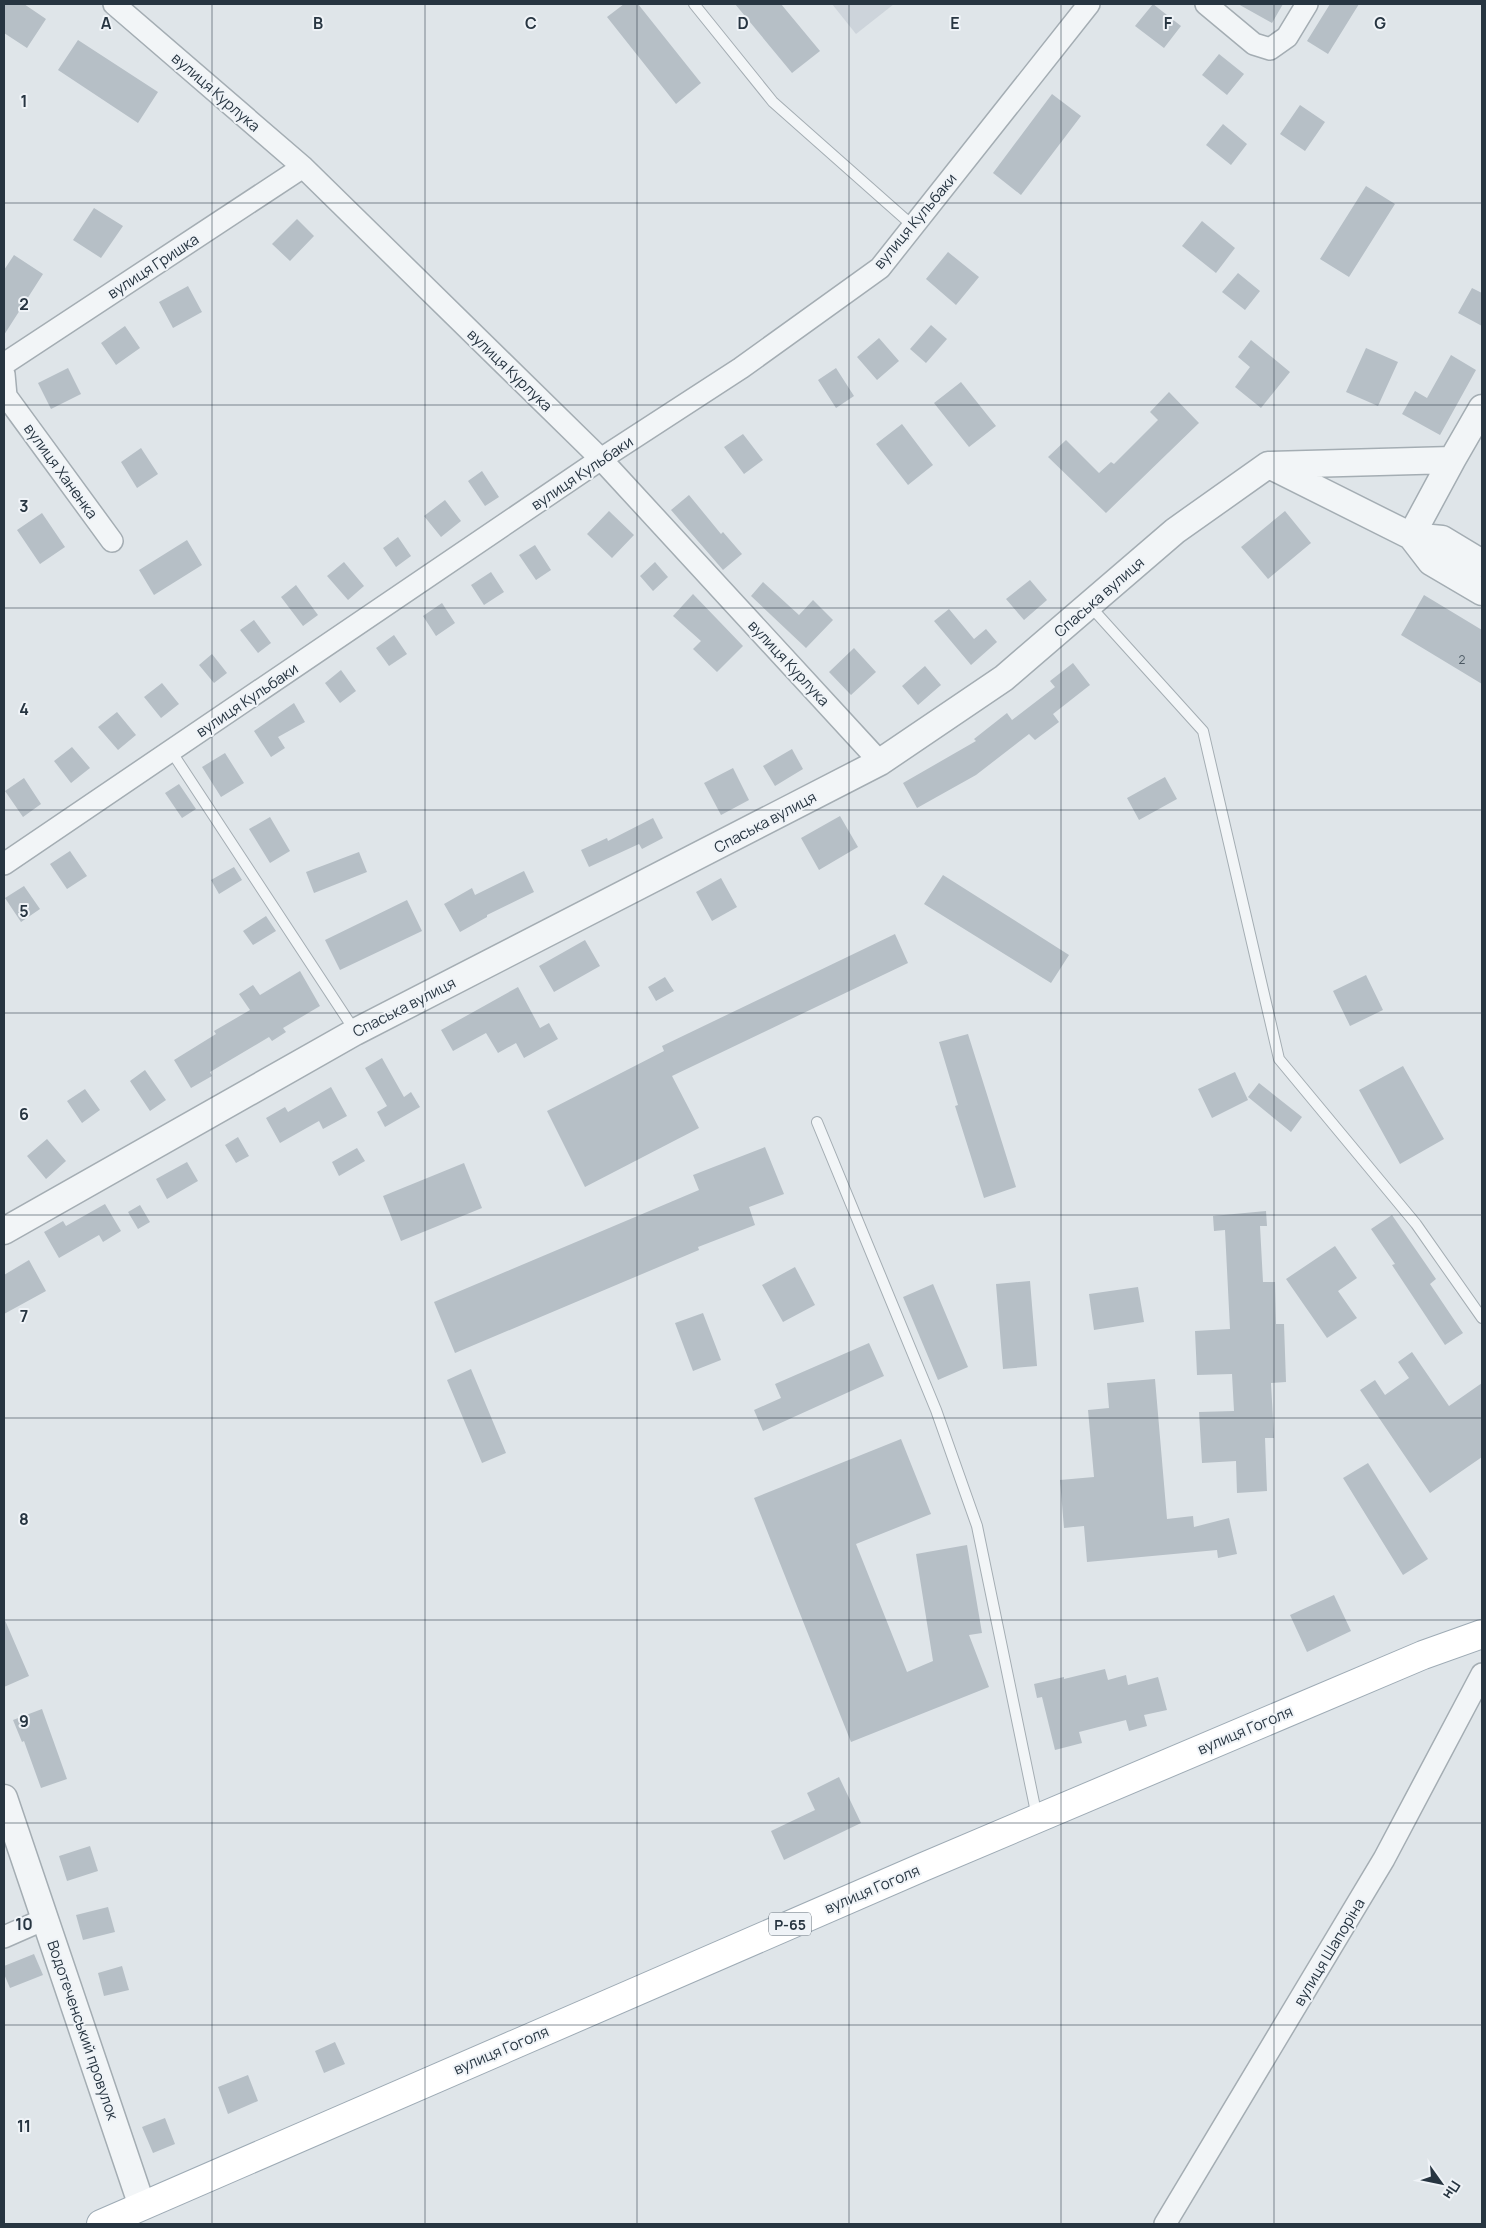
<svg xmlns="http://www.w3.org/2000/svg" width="1486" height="2228" viewBox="0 0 1486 2228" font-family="Manrope,sans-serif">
<rect width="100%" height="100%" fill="#dfe5e9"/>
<path fill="#cdd4db" d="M832 4H894L856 34Z"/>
<path fill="#b6bfc6" d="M4 4H24L46 19 27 48 4 33Z
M624 4H638L701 83 676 104 607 17Z
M735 4H781L820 51 792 73Z
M1153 4 1181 26 1164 48 1135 26Z
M1238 4H1283L1272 23Z
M1330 4H1359L1328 54 1307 41Z
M78 40 158 92 138 123 58 70Z
M1219 54 1244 74 1227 95 1202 75Z
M1052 94 1081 116 1021 195 993 173Z
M1300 105 1325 122 1305 151 1280 134Z
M1223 124 1247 144 1231 165 1206 145Z
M1366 186 1395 204 1349 277 1320 259Z
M94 208 123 226 101 258 73 240Z
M297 219 314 236 290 261 272 244Z
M1202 221 1235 248 1216 273 1182 246Z
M948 252 979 277 956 305 926 279Z
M14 255 43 274 4 335V270Z
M1238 273 1260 291 1245 310 1222 292Z
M188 286 202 312 173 328 159 302Z
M1472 288 1482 293V326L1458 313Z
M931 325 947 339 926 363 910 349Z
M125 326 140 348 116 365 101 343Z
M879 338 899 361 877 380 857 357Z
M1251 340 1290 372 1261 408 1235 387 1250 367 1238 357Z
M1366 348 1398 362 1378 406 1346 392Z
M1451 355 1476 370 1440 435 1402 414 1415 391 1427 398Z
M68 368 81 394 51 409 38 383Z
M836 368 854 396 836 408 818 380Z
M961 382 996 426 969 447 934 403Z
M1169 392 1199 423 1106 513 1048 457 1066 440 1099 473 1111 462 1114 464 1158 420 1150 412Z
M902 424 933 465 908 485 876 444Z
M743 434 763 460 744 474 724 447Z
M141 448 158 474 137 488 121 462Z
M482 471 499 497 485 506 468 481Z
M689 495 721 534 723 532 742 554 723 570 671 510Z
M445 500 461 521 441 537 424 516Z
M609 511 634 535 612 558 587 534Z
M1285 511 1311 543 1268 579 1241 547Z
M42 513 65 547 40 564 17 530Z
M398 537 411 556 396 567 383 548Z
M187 540 202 565 154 595 139 570Z
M535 545 551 570 536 580 519 555Z
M344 562 364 586 348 600 327 576Z
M655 562 668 577 653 591 640 576Z
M491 572 504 592 484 605 471 585Z
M1030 580 1047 600 1024 620 1006 599Z
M763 582 799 615 813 600 833 620 806 648 751 596Z
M296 585 318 615 303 626 281 597Z
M693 594 743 646 717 672 693 649 701 641 673 616Z
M1424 595 1482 630V684L1401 635Z
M442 603 455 623 436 636 423 616Z
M949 609 974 639 986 629 997 642 971 665 934 621Z
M254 620 271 643 258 653 240 630Z
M394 635 407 654 389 666 376 648Z
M854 648 876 672 851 695 829 672Z
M212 654 227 673 214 683 199 665Z
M1073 663 1090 685 1053 714 1059 722 1035 740 1029 734 976 775 917 808 903 783 976 741 974 739 1007 713 1012 720 1055 687 1050 681Z
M925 666 941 685 918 705 902 686Z
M341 670 356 691 340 703 325 683Z
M162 683 179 704 161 718 144 697Z
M294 703 305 722 278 737 285 748 271 757 254 731Z
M117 712 136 735 118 750 98 727Z
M72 747 90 768 71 783 54 761Z
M792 749 803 769 775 786 763 766Z
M225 753 244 783 221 797 202 767Z
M733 768 749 800 721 815 704 783Z
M1165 777 1177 799 1139 820 1127 798Z
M24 778 41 804 23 817 5 791Z
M179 784 196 809 182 818 165 793Z
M840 816 858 847 819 870 801 838Z
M270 817 290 851 270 863 249 829Z
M653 818 663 838 642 849 639 844 589 867 581 850 607 838 608 841Z
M70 851 87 876 67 889 50 864Z
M359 852 367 872 314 893 306 872Z
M234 867 242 880 219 894 211 880Z
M524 871 534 892 487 915V917L460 932 444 904 472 888 475 895Z
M943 875 1069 955 1051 983 924 904Z
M721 878 737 907 712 921 696 892Z
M24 886 40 909 21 922 5 898Z
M407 900 422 931 340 970 325 940Z
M266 916 276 931 253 945 243 931Z
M895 934 908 963 672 1076 699 1128 585 1187 547 1111 664 1051 662 1046Z
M585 940 600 966 554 992 539 966Z
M300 971 320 1006 283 1028 286 1032 272 1041 269 1037 210 1072 212 1076 191 1088 174 1060 216 1034 214 1031 250 1010 239 994 253 985 260 995Z
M1366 975 1383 1010 1350 1026 1333 991Z
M665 977 674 991 656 1001 648 987Z
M518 987 540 1028 549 1023 558 1039 524 1058 516 1043 498 1053 486 1033 453 1051 441 1030Z
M968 1034 1016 1187 984 1198 955 1106 958 1105 939 1042Z
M382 1058 404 1097 411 1092 420 1107 385 1127 377 1112 387 1106 365 1068Z
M1403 1066 1444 1139 1400 1164 1359 1090Z
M145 1070 166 1100 150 1111 130 1081Z
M1235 1072 1248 1100 1212 1118 1198 1089Z
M1259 1083 1302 1117 1291 1132 1248 1097Z
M331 1087 347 1116 323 1129 319 1121 280 1143 266 1118 285 1107 288 1112Z
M85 1089 100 1110 82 1123 67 1101Z
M238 1137 249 1156 236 1163 225 1145Z
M47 1139 66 1161 46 1179 27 1156Z
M765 1147 784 1194 749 1207 755 1225 698 1247 699 1250 455 1353 434 1302 699 1190 693 1175Z
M357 1148 365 1161 339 1176 332 1162Z
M187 1162 198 1181 167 1199 156 1179Z
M464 1163 482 1208 401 1241 383 1196Z
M105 1204 121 1231 103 1242 99 1235 59 1258 44 1232 63 1221 66 1226Z
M140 1205 150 1222 138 1229 128 1212Z
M1266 1211 1267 1226H1260L1263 1282H1275L1276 1324H1284L1286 1382 1271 1383 1274 1438H1265L1267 1491 1237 1493 1236 1461 1202 1463 1199 1412 1234 1411 1232 1374 1197 1375 1195 1331 1230 1329 1225 1230 1214 1231 1213 1216Z
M1392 1215 1436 1279 1430 1284 1463 1333 1445 1345 1392 1265 1395 1264 1371 1229Z
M1335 1246 1357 1278 1338 1291 1357 1318 1327 1338 1286 1279Z
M29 1260 46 1291 4 1314V1275Z
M795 1267 815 1305 783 1322 762 1285Z
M1030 1281 1037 1366 1003 1369 996 1284Z
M933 1284 968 1367 938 1380 903 1297Z
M1138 1287 1144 1322 1094 1330 1089 1294Z
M703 1313 721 1360 693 1371 675 1323Z
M869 1343 884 1376 763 1431 754 1410 781 1398 775 1384Z
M1412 1352 1449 1406 1482 1383V1457L1430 1493 1360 1390 1375 1380 1385 1395 1409 1378 1398 1362Z
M471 1369 506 1453 482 1463 447 1380Z
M1155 1379 1167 1519 1193 1516 1194 1527 1229 1518 1237 1554 1218 1558 1217 1550 1087 1562 1084 1526 1064 1528 1060 1480 1094 1477 1088 1410 1109 1408 1107 1383Z
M901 1439 931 1514 856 1544 907 1672 933 1661 916 1554 967 1545 982 1633 969 1635 989 1687 851 1742 754 1498Z
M1368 1463 1428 1559 1403 1575 1343 1478Z
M1334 1595 1351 1631 1307 1652 1290 1615Z
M4 1618 29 1676 4 1687Z
M1105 1669 1108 1680 1126 1675 1128 1685 1158 1677 1167 1710 1144 1715 1147 1726 1129 1731 1126 1720 1079 1732 1082 1743 1055 1750 1042 1697 1037 1698 1034 1684 1064 1677V1679Z
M42 1709 67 1779 41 1788 24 1741 22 1742 13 1720Z
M839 1777 861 1823 784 1860 771 1831 815 1810 807 1793Z
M90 1846 98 1871 67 1881 59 1856Z
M108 1907 115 1932 83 1940 76 1915Z
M34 1954 43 1975 10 1988 4 1974V1966Z
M122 1966 129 1990 104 1996 98 1973Z
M335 2042 345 2064 324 2073 315 2051Z
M248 2075 258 2101 228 2114 218 2087Z
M165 2118 175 2144 153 2153 142 2127Z"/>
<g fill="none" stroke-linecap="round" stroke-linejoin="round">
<defs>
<path id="service" d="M694 4 773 102 913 226
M1090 606 1203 731 1279 1059 1416 1224 1482 1318
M171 751 355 1031
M817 1122 936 1410 977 1526 1037 1817"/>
<path id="minor" d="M114 4 303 167 601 459 880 762
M1206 4 1254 44 1270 49 1287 37 1307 4
M4 364 303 167
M4 374 6 396 112 541
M4 864 601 459 741 368 880 268 1089 4
M4 1937 45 1919
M1165 2224 1384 1859 1482 1674"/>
<path id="tertiary" d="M1271 466 1411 536 1442 539 1482 563
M1411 536 1431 562 1482 592
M1411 536 1452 460
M4 1231 355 1032 880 762 1004 678 1175 531 1268 465 1452 460 1482 408
M4 1798 142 2206"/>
<path id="primary" d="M101 2224 923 1867 1423 1655 1482 1634"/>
</defs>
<use href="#service" stroke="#a4adb3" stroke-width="12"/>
<use href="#minor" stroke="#a4adb3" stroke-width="24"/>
<use href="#tertiary" stroke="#a4adb3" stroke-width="29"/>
<use href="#primary" stroke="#9eabb5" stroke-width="30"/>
<use href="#service" stroke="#f2f5f7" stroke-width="10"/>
<use href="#minor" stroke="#f2f5f7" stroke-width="21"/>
<use href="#tertiary" stroke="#f2f5f7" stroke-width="26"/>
<use href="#primary" stroke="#fff" stroke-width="28"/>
</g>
<path fill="none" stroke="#273541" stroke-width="1" stroke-opacity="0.55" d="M212 4V2224M425 4V2224M637 4V2224M849 4V2224M1061 4V2224M1274 4V2224M4 203H1482M4 405H1482M4 608H1482M4 810H1482M4 1013H1482M4 1215H1482M4 1418H1482M4 1620H1482M4 1823H1482M4 2025H1482"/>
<g text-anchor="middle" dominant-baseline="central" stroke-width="4" stroke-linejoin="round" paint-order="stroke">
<g font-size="12" fill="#4b5862">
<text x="1462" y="659">2</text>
</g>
<rect fill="#eff3f7" stroke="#636e78" stroke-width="1" x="769" y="1912.5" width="42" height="23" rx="4"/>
<g font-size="14" font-weight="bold" fill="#273541">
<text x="790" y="1924">Р-65</text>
</g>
<g font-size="15" fill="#273541" stroke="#eff3f7">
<text transform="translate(216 92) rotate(41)">вулиця Курлука</text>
<text transform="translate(915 221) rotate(-50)">вулиця Кульбаки</text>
<text transform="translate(153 266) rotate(-33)">вулиця Гришка</text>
<text transform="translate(510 370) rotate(44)">вулиця Курлука</text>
<text transform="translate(61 471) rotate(54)">вулиця Ханенка</text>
<text transform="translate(582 473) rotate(-34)">вулиця Кульбаки</text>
<text transform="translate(1099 597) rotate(-41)">Спаська вулиця</text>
<text transform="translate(789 663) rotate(47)">вулиця Курлука</text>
<text transform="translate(247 700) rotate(-34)">вулиця Кульбаки</text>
<text transform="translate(765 822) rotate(-28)">Спаська вулиця</text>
<text transform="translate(404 1007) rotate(-27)">Спаська вулиця</text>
<text transform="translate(1245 1730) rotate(-23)">вулиця Гоголя</text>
<text transform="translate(872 1889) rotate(-23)">вулиця Гоголя</text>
<text transform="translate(1329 1952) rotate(-59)">вулиця Шапоріна</text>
<text transform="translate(83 2030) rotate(71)">Водотеченський провулок</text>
<text transform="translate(501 2050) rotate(-23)">вулиця Гоголя</text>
</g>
</g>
<g font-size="16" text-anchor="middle" font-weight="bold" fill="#273541" stroke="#eff3f7" stroke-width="4" stroke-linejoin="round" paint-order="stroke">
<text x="106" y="29">A</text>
<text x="318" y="29">B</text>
<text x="531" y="29">C</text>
<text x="743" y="29">D</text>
<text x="955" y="29">E</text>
<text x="1168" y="29">F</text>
<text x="1380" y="29">G</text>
<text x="24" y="107">1</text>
<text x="24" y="310">2</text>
<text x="24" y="512">3</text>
<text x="24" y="715">4</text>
<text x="24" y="917">5</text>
<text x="24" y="1120">6</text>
<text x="24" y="1322">7</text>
<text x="24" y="1525">8</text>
<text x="24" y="1727">9</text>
<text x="24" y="1930">10</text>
<text x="24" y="2132">11</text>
</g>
<rect width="1486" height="2228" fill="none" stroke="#273541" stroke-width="10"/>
<g transform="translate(1441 2183) rotate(123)" stroke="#eff3f7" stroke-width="4" paint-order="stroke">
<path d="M0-4L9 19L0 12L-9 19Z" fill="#273541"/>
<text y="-8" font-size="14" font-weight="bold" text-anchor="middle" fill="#273541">Пн</text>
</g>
</svg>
